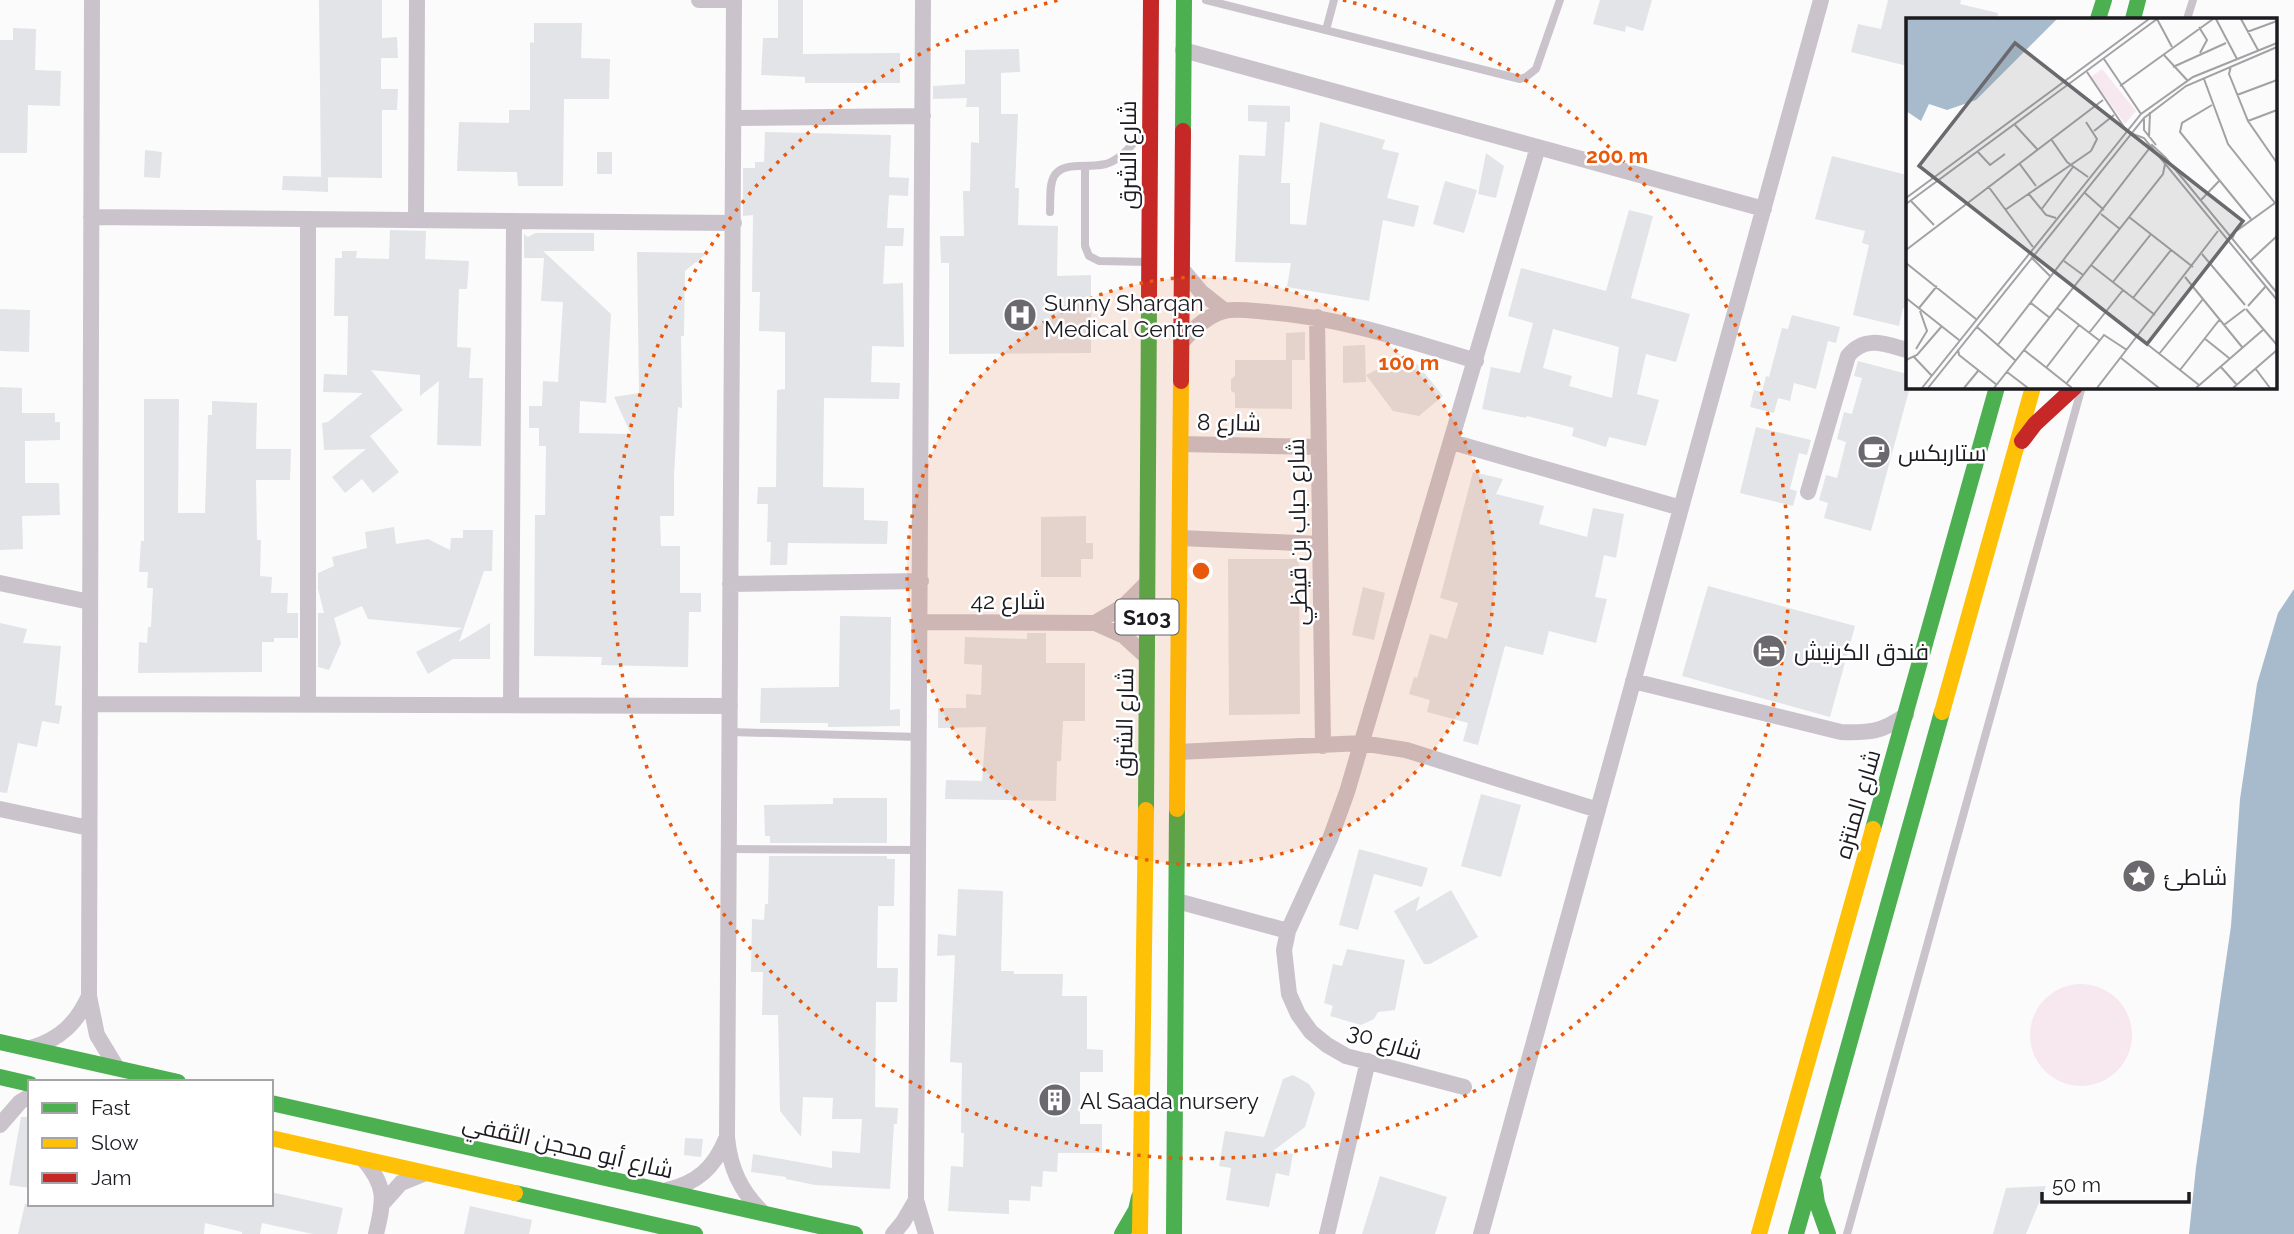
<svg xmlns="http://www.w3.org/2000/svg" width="2294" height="1234" viewBox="0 0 2294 1234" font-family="Raleway,Cairo,sans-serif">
<rect width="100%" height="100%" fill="#fbfbfc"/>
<path fill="#f6e8ee" d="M2030 1035a51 51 0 1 1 102 0a51 51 0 1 1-102 0Z"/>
<path fill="#a7bbcd" d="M2294 589V1234H2189L2196 1167 2231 926 2240 799 2257 684 2278 613Z"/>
<path fill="#e3e4e8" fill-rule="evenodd" d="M319 0H382V38L397 37 398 58H381V89H398L397 110H382V178L321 177Z
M778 0H803V54L900 53V83H805V77L761 75 763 38H778Z
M1600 0H1652L1643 31 1626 26 1625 32 1593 24Z
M1888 0H1961L1960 4 1998 13 1997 19H1907V66L1851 52 1858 24 1881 29Z
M534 23H582L581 58 610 59 609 99H564L563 186H518L517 172 457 171 459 122 509 123V110H530V42L534 43Z
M13 28 36 29 35 70 61 71 60 106 28 105 27 153H0V40H13Z
M1019 49 1020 72 1001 73V114H1018L1015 188H1019L1018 225 1058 226 1057 276 1091 275V353L949 354V263H941L940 236H964L963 191H970L971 142 979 143V107H966L967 98 933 99V86L965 84V50Z
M1248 105 1290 106V122H1285L1281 183H1290V224L1306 225 1320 122 1385 140 1382 149 1399 153 1387 198 1419 206 1414 227 1383 220 1369 301 1287 287 1291 263 1235 262 1239 155 1265 156 1267 122 1248 121Z
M765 132 891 135 889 177 909 178 908 196 889 195 887 228H904L903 246H885L883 284 903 283 904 347 872 346 871 382 900 383 899 399 824 398 823 487 864 488V520L888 521 887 544 788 543 787 565H770L771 542H767L768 504H757L758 487H776L777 390 785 389V332L759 331 760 292H752L753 215 743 216V168H755V162H764Z
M145 150 162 152 160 178 144 177Z
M597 152H612V174H597Z
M1486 153 1504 166 1496 198 1478 194Z
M1832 156 1907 175V308H1903L1899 326 1853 315 1869 245 1862 243 1865 231 1815 219Z
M283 176 328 177V192L282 190Z
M1445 181 1477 190 1464 233 1433 224Z
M1629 210 1653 216 1631 298 1690 314 1676 362 1646 354 1637 394 1659 400 1646 446 1609 437 1606 447 1572 436 1574 428 1527 416 1526 418 1482 409 1491 367 1520 373 1533 323 1508 316 1521 268 1606 291ZM1553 329 1619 347 1612 398 1569 386 1572 376 1543 368Z
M390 230 426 231 425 259 469 261 467 289H459L457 347 471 348 469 378H483L481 446 437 445 439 381 420 396V375L371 370 403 410 370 436 399 472 373 493 362 479 345 493 332 477 366 449 324 450 322 423 328 422 363 393 323 392 324 374 347 375 348 316H334L335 258H342V251H357L356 258 389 259Z
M535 233H594V251H543L611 314 606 403 580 401 579 433 631 434 614 397 639 393 637 252 707 253 685 271 684 336H681L682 408 678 407 674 475V516H660L661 546H680V593H701V612H689L688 667 601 665 602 657 534 656 535 515H545L546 446H539V428H529V406H542L543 381 558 382 563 302 541 301 544 258H524V234L528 237Z
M0 309 30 310 29 352 0 351Z
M1792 315 1840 327 1836 343 1828 341 1816 389 1794 383 1790 401 1778 398 1774 413 1750 407 1754 390 1762 392 1766 376 1769 377 1782 328 1788 329Z
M1305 332V360H1288H1292V409L1235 408V393L1231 391V379L1235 376V360H1286V333Z
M1365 345 1366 382 1343 383V346Z
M1414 360 1443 396 1419 416 1393 411 1366 375 1393 362 1404 369Z
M1858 361 1907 374V387H1910L1871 531 1824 518 1828 503 1819 500 1826 475 1837 478 1846 442 1837 439 1844 412 1852 414 1862 378 1854 376Z
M0 387 22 388V413H55V422H60V440L25 441V483H59L60 515 22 516 23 549 0 550Z
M144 399H179L178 513H205L208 415H212V401L257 403 256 449H291L290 480H256L257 540H261L260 576 272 577 271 593H288L287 613H298V638H274V642H262V672L138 673 139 642 147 643 148 627H151L153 588H147L148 572H139L141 541H144Z
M1756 427 1811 440 1807 455 1799 453 1790 489 1797 491 1793 506 1740 493Z
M1473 472 1503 479 1496 494 1544 506 1539 524 1587 537 1593 508 1624 514 1616 558 1604 555 1595 597 1607 599 1596 643 1549 631 1543 655 1505 646 1478 745 1463 741 1468 723 1427 712 1430 700 1409 694 1414 677 1417 678 1430 634 1447 639 1458 603 1440 598Z
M1086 516V543H1093V559H1081V577H1041V517Z
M394 527 396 544 428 539 450 550 451 538H463V530H493L492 571H484L459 642 490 623V659H453L428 674 416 652 462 628 368 619 362 606 334 618 341 643 329 670 318 667V613H324L318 589V573L334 566 332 557 367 548 365 532Z
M1228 559H1299L1300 714 1229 715Z
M1708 586 1855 626 1830 717 1682 676Z
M1363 587 1385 593 1374 640 1352 635Z
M840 616 891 617 890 710 900 709V726L828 727V723H760L761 688 839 687Z
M0 623 27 629 23 643 61 646 55 705 62 706 59 724 42 721 37 747 18 743 7 793 0 792Z
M1027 633H1046V663H1085V721H1063L1061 761H1057L1056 801 945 799 946 780 982 781 986 727 938 728V708H966V694L981 695 982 665 964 664 965 637 1027 639Z
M1481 794 1521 805 1501 877 1461 866Z
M833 798H887V843H770V836H765L764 805 833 804Z
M1359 849 1428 868 1422 887 1374 874 1358 930 1339 925Z
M769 856H887V859H895L894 906H878L877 968H898L897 1002H876L875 1107 898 1108 897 1124H894L890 1189 815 1185 786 1179V1177L751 1172 753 1154 832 1168V1151L860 1153 862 1119H832L833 1098 803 1097 801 1137 780 1111 778 1015H762L763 972H751L752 919 764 920 765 904H768Z
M958 889 1003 891 1001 971H1014V974H1063L1062 996H1087V1049L1103 1050V1072H1080V1124H1102V1153H1058L1057 1172 1043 1171 1042 1187 1031 1186 1030 1201 1009 1200V1214L948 1211 951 1166 963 1167 964 1133H961L962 1063 950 1062 955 955 937 956 938 934 956 936Z
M1451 890 1478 937 1430 964H1424L1394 911 1420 896 1416 911Z
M1347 949 1405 960 1395 1010 1378 1012 1374 1019 1361 1025 1330 1016 1333 1006 1324 1003 1333 964 1342 966Z
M1293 1075 1309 1084 1315 1093 1305 1127 1273 1151 1293 1154 1289 1176 1276 1173 1269 1207 1226 1200 1231 1168 1219 1166 1225 1131 1264 1137 1283 1079Z
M21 1117H30V1188L9 1185Z
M685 1138 703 1139 701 1157 684 1155Z
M1380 1176 1447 1197 1435 1234H1362Z
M2046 1186 2026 1234H1993L2006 1188Z
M271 1192 343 1208 337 1234H313L262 1223 260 1234H242V1232L205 1223 204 1234H18L25 1204H271Z
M470 1206 532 1220 529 1234H464Z"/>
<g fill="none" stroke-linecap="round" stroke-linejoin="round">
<path stroke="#cbc3cc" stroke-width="8" d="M1206 0 1520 79 1526 77 1536 69 1560 0
M2187 19 2193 0
M1326 30 1334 0
M1085 166V246L1089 256 1099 261 1147 262
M1050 212C1051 187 1046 166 1079 166 1087 166 1097 166 1106 164 1122 159 1132 144 1143 133
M730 732 920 737
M729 849 918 850
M1847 1234 2081 390"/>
<path stroke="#cbc3cc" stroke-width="16" d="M92 0 89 996 97 1035 117 1068
M699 0H734
M734 0 727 1137C730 1168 740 1190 762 1212
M923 0 916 1200 926 1234
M1183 50 1764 209
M735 118 923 116
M91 217 734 223
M308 219V704
M416 220 417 0
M1182 269 1201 292 1225 311
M1317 317 1323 746
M1181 343C1192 330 1206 316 1224 311 1237 308 1254 311 1267 312 1339 317 1407 340 1476 361
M1452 442 1681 508
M1181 444 1319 447
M1808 492 1848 356C1865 335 1885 344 1907 350
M1180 538 1320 544
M0 583 90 602
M730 584 921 581
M921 622 1095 623 1124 636 1147 657
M1095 623 1124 606 1147 583
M1633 681 1841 732C1870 733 1882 732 1906 715
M90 704 730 706
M511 705 514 221
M1178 752 1361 743 1406 750 1598 810
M0 809 89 828
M1177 901 1288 931
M31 1048C60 1039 76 1024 89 996
M1464 1087 1346 1056 1327 1045 1311 1032 1298 1014 1289 994 1284 950 1288 931 1330 839 1347 792 1538 147
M0 1125 20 1102 30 1096
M363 1159C387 1186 384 1201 376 1234
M667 1190C697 1183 714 1168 726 1139
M384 1202 401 1183 423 1174
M893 1234 903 1222 916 1200
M1327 1234 1368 1061
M1481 1234 1821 0"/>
<path stroke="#4caf50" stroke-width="16" d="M2098 19 2104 0
M2133 19 2138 0
M1183 131 1184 0
M1146 810 1149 301
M1873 829 1997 387
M0 1042 178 1082
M0 1077 30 1084
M271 1103 855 1234
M1814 1183 1817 1203 1828 1234
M515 1193 695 1234
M1122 1234 1136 1210 1139 1197
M1174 1234 1177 809
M1796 1234 1942 712"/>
<path stroke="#ffc107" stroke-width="16" d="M1942 712 2033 387
M1177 809 1181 381
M271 1138 515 1193
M1140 1234 1146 810
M1759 1234 1873 829"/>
<path stroke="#c62828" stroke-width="16" d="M1149 301 1151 0
M1181 381 1183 131
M2022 441 2035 424 2075 387"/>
</g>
<circle cx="1201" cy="571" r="294" fill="#e8590c" fill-opacity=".12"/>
<g fill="none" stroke="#e8590c" stroke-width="3.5" stroke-dasharray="3.5 7">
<circle cx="1201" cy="571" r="294"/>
<path d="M1343 0A588 588 0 1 1 1059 0"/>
</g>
<defs>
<symbol id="hospital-disc" viewBox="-11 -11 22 22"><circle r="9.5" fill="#6b696e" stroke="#fff"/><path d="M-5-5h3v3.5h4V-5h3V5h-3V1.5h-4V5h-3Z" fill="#fff"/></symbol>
<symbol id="cafe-disc" viewBox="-11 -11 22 22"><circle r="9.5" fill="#6b696e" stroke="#fff"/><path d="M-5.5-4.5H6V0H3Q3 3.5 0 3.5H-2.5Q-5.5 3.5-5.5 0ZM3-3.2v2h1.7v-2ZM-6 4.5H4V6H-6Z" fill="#fff"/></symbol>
<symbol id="hotel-disc" viewBox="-11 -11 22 22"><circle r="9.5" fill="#6b696e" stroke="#fff"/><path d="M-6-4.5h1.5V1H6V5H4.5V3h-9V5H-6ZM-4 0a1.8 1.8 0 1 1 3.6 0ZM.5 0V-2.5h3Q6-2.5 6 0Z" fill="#fff"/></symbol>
<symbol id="sight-disc" viewBox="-11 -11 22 22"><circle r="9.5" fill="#6b696e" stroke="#fff"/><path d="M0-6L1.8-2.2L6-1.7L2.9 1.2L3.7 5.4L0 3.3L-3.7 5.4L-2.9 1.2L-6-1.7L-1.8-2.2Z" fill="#fff"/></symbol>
<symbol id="building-disc" viewBox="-11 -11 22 22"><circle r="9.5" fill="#6b696e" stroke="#fff"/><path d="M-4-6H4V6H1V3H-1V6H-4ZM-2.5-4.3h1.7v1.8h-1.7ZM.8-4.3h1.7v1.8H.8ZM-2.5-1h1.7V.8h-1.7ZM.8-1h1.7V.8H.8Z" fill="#fff"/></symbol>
</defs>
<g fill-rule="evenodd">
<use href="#hospital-disc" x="1001" y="296" width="38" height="38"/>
<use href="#cafe-disc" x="1855" y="433" width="38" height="38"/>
<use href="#hotel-disc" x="1750" y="632" width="38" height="38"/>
<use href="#sight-disc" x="2120" y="857" width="38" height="38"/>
<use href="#building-disc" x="1036" y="1081" width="38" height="38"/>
</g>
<g text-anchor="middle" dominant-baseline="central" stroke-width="5" stroke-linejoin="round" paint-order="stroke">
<rect fill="#fff" stroke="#615f64" stroke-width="2" x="1115.5" y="599.5" width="63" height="35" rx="5"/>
<g font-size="21" font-weight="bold" fill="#1d1b21">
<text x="1147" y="617">S103</text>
</g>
<g font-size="23" fill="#1d1b21" stroke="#fff">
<text transform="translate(1127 155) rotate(-90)">شارع الشرق</text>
<text transform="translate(1229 422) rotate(1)">شارع 8</text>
<text transform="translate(1297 532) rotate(-91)">شارع حباب بن قيظي</text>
<text x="1008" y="600">شارع 42</text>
<text transform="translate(1124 722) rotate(-89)">شارع الشرق</text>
<text transform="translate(1857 804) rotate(-74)">شارع المنتزه</text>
<text transform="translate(1385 1041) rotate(17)">شارع 30</text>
<text transform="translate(568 1146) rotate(13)">شارع أبو محجن الثقفي</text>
</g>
<g font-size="23" fill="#1d1b21" stroke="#fff" text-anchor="start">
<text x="1044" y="302">Sunny Sharqan<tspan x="1044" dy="26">Medical Centre</tspan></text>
<text x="1898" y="452">ستاربكس</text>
<text x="1794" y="651">فندق الكرنيش</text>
<text x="2164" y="876">شاطئ</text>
<text x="1080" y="1100">Al Saada nursery</text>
</g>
</g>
<g transform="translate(1906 18)">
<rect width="371" height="371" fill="#fbfbfc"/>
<path d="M196 51 230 93 219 106 185 59Z" fill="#f6e8ee"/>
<path d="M0 1H151L70 82 41 92 23 86 15 103 0 93Z" fill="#a7bbcd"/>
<path fill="none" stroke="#a2a1a4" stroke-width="2" d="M251 1 266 29M310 1 331 41M335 1 352 32M293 9 301 22 294 35M341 14 371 3M257 36 281 62M198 41 235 96M325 48 323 56 342 103 371 145M267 49 320 25M181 54 220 112M298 61 322 126 369 185M214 68 307 1M331 77 371 62M306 87 276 105 274 114 345 201M238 101V112L250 127M342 103 371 92M180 104 191 121 185 133M109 107 131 131M188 113 208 97M227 116 238 120 371 282M243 119 244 94M145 121 161 144 182 159M71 133 84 147 99 136M259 139 371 275M113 145 130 168M82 168 127 229M122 175 140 197 150 200M179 175 198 192M0 180 243 1M295 182 314 162M5 183 28 207M0 186 251 1M99 192 185 133M135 192 167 149M195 196 214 211M223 199 287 249M326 221 329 214 369 185M0 232 197 82M296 236 339 287M125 239 145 259M158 243 177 257M344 243 371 218M0 245 70 301M185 247 249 297M279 259 336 329M207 264 245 216M168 269 199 293M0 280 53 322M227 280 265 232M125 285 144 300M342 288 360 268M13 290 31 268M151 290 194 323M340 291 371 327M318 307 339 291M71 309 110 343M183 315 217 272M232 319 293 367M298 320 323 340M91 328 246 127 260 140M10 331 21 313 14 293M52 331 53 337 91 367M118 332 166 370M253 336 297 281M8 339 26 358M215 340 253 370M0 342 11 337 36 308M314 348 331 367M140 350 173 307M349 350 364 370M274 352 314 301M101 354 122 370M160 366 198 317 221 332M16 370 235 96 287 59 371 25M22 370 238 100 280 68 371 29M58 370 72 353M88 370 257 156 259 146M191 370 312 213M290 370 358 311M327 370 371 332"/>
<path fill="#6b696e" fill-opacity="0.15" stroke="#6b696e" stroke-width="3.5" d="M109 25 337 203 241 326 13 148Z"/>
<rect width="371" height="371" fill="none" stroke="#1d1b21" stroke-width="3.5"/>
</g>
<circle cx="1201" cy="571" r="10" fill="#e8590c" stroke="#fff" stroke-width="3.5"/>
<g font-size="21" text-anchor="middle" font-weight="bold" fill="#e8590c" stroke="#fff" stroke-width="5" stroke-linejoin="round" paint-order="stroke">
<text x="1617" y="163">200 m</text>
<text x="1409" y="370">100 m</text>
</g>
<rect x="28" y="1080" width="245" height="126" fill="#ffffff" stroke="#a5a4a6" stroke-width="2"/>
<rect x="42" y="1103" width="35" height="10" fill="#4caf50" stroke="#a5a4a6" stroke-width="2"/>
<text x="91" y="1115" font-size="21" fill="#1d1b21">Fast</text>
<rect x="42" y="1138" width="35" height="10" fill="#ffc107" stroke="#a5a4a6" stroke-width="2"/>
<text x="91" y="1150" font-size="21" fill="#1d1b21">Slow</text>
<rect x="42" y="1173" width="35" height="10" fill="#c62828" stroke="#a5a4a6" stroke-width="2"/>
<text x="91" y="1185" font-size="21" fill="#1d1b21">Jam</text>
<path d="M2042 1192v10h147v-10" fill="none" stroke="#1d1b21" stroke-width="3.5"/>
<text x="2052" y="1192" font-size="21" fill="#1d1b21" stroke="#ffffff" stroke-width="5" paint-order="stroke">50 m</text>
</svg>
